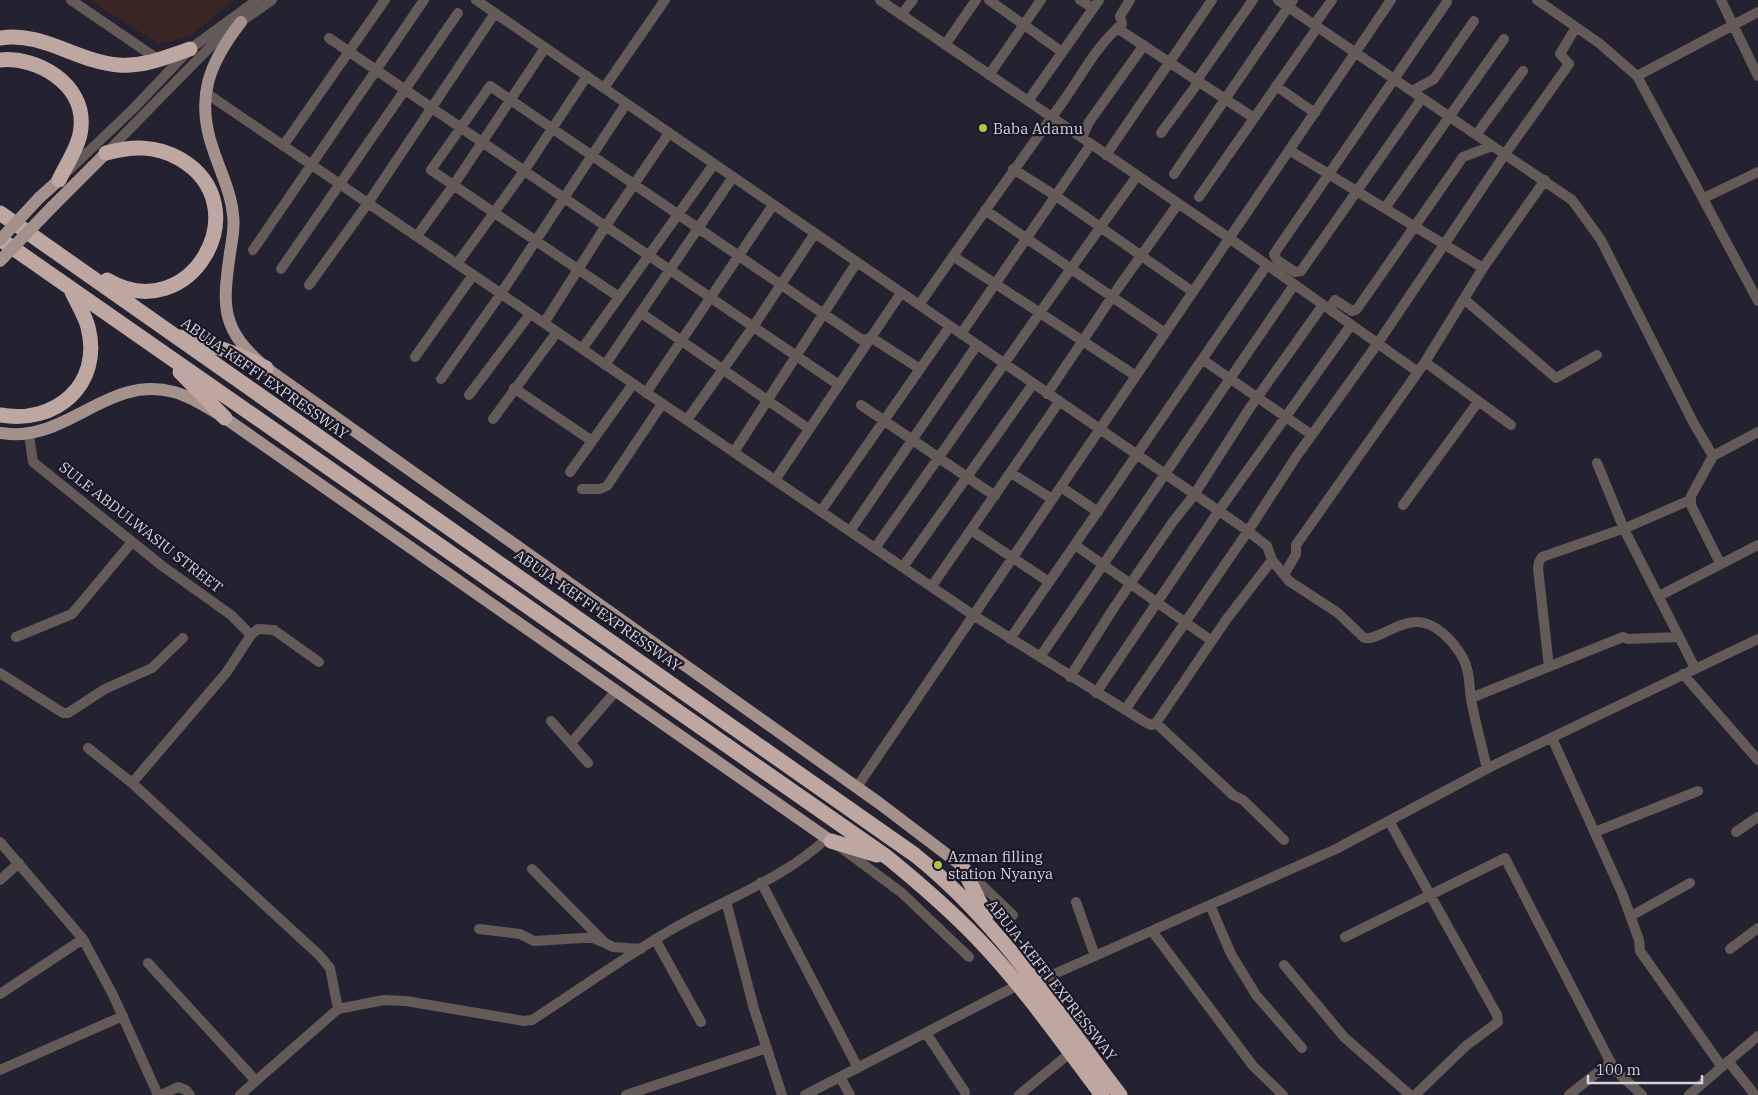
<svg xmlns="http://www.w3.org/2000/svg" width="1758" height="1095" viewBox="0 0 1758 1095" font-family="'IBM Plex Serif',serif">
<rect width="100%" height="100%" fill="#242130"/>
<path fill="#382524" d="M89 0H234L191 36 159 44Z"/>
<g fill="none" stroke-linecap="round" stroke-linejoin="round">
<path stroke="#645a58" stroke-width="10" d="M71 0 159 60
M476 0 1248 531 1267 546 1272 560 1289 581 1338 613 1364 638C1377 641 1398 621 1417 622 1436 622 1454 642 1463 658 1470 671 1469 685 1471 699 1475 722 1482 746 1487 769
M880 0 1229 238 1418 372
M989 0 1062 52
M1080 0 1093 8
M1278 0 1572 200 1601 240 1694 424 1713 456
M1537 0 1599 43 1637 76 1758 12
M1721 0 1758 76
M901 15 913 0
M1314 25 1332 0
M1117 28 1254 118
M329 38 839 385
M945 45 976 0
M989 75 1041 0
M1637 76 1758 301
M1276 86 1315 113
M604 88 665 0
M1412 91 1434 79 1474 21
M206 93 973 615 1145 722 1151 725 1156 723 1226 620 1272 560
M1422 98 1301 271 1295 272 1277 260 1274 254 1447 2
M1028 101 1099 0
M1161 133 1195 87 1197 80 1253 0
M1476 135 1523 71
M1082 138 1089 122 1144 45
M283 146 385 0
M1289 150 1483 268
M108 151 209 48 222 35 272 0
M1106 155 1212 0
M1013 169 1056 196 1193 292
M68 171 133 109 190 49 257 0
M1174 174 1293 0
M1199 197 1317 28
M1704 198 1758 172
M1385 208 1504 39
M985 210 1165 333
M417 236 453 186 545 48
M253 250 424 0
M953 256 1136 376
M457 264 524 171 587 76
M281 269 458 13
M309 285 368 203 495 13
M619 297 431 170 490 86 862 340 872 338 920 369
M1464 299 1556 378 1597 355
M919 305C966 237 1014 170 1062 103 1082 75 1096 46 1122 24L1120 16 1130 0
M1329 309 1335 300 1352 311 1357 309 1463 157 1492 146
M641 313 809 429
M544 323 605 227 669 133
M961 334 1091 144
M582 349 714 164
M415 357 473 275
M1203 360 1312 435
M1425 362 1511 425
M605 365 733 177
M441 379 500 295 626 104
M514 388 592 441
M646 393 773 205
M1047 394 1118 288 1178 204
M469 395 530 314
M861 405 995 496
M493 419 557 332
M687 420 753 327 815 233
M29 435 33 462 161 565 231 615 251 635
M734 452 857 262
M1597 463 1624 529 1695 668
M570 472 633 384
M1011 473 1052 499
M775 480 901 293
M1061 487 1098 512
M582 489H600L607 486 662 404
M1403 505 1478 402
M821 511 950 326
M971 530 1049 582
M850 531 977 345
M1075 545 1212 641
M875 548C963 424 1048 299 1137 176
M1720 563 1691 505V496L1713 456 1758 432
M903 567 1033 384
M1284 575 1296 554V545L1425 362 1483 268 1545 180
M932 586 1059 402
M1659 596 1758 545
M16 637 72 614 132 542
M1010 639 1267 265
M1040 657 1294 285
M1549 667 1538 568 1539 562 1542 557 1628 527 1690 500
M0 673 63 713H68L105 689 152 668 183 638
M1683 674 1758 760
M1070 677 1115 606 1172 523 1194 495 1249 409 1323 305
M1096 693 1218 512 1351 325
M1471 698 1623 637 1628 639 1678 637
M1125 710 1248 531 1296 457 1378 343 1505 154 1569 64 1560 54 1576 27
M551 721 588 763
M1156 723 1233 795 1243 800 1284 840
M1552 738 1622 893 1639 940 1640 951 1722 1067
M571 743 616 691
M88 748 132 783 319 955 330 968 338 1009
M132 783 226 673 251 635 258 629 274 630 319 662
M857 787 1391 0
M1389 821 1497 1015 1498 1022 1467 1045 1415 1095
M1595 832 1698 791
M1736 832 1758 817
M0 842 83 939 113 995 158 1095
M840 847 902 893 969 957
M532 869 605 943 613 947 641 949
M967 871 1013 915
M0 880 19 863
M761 882 858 1068
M726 901 754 1009 782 1095
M1076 902 1095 956
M1210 905 1231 954 1256 995 1302 1048
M1631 916 1690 883
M479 929 520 934 534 941 582 938H593L602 942
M1152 931 1253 1066 1283 1095
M1345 937 1505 858 1614 1069 1642 1095
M655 939 701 1022
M1730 949 1758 928
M148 963 256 1081
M1284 965 1344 1037 1410 1095
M1034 983 1336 849 1492 766 1758 639
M0 994 83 939
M926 1033 965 1092
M1728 1061 1755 1095
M0 1070 123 1016
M840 1077 850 1095
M161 1095 178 1087 186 1090 190 1095
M240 1095 338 1009 384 1000 406 1001 524 1021 532 1020C580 989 627 955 676 927 726 899 785 878 827 838
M626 1095 767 1048
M805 1095 1018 985
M1019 1095 1070 1053
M1569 1095 1611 1062
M1689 1095 1758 1036"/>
<path stroke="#a5918c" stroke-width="12" d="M241 22C209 63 195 98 213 149 220 171 231 192 233 215 235 227 232 240 230 253 222 309 221 329 266 368L879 803 962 866
M39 198 59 180
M52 207 106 153
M0 433C68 444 106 374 174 392 193 397 209 409 225 418L831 841"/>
<path stroke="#bea7a1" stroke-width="15" d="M0 38C43 31 77 62 119 65 144 67 166 57 190 49
M0 60C37 56 85 84 81 127 80 145 67 163 59 180
M106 153C132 146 156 145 180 159 261 206 190 329 107 280
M0 213 915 855C998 921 1056 1012 1120 1095
M0 239 887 857C919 883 949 909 978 939 1024 987 1062 1042 1102 1095
M181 337C212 344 237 353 266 368
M180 372 225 418
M0 415C55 425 103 385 88 327 85 315 77 303 72 292
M831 841 877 855
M962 866 986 915"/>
<path stroke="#a5918c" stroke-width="12" d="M0 240 39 198
M0 261 52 207"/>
</g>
<g fill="#b5c249" stroke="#1a1726" stroke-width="2">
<circle cx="983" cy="128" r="5"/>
<circle cx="938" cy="865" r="5"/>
</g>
<g text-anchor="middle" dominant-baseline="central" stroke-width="4.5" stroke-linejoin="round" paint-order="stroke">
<g font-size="15" fill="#d4d2dd" stroke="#1a1726" text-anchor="start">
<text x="993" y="128">Baba Adamu</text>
<text x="948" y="856">Azman filling<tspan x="948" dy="17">station Nyanya</tspan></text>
</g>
<g font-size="15" fill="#d4d2dd" stroke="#1a1726">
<text transform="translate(265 378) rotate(35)">ABUJA-KEFFI EXPRESSWAY</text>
<text transform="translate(141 527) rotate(38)">SULE ABDULWASIU STREET</text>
<text transform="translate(598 610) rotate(35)">ABUJA-KEFFI EXPRESSWAY</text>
<text transform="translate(1052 980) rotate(52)">ABUJA-KEFFI EXPRESSWAY</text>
</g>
</g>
<path d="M1588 1075v8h114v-8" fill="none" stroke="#d4d2dd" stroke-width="2.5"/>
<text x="1596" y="1075" font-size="15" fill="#d4d2dd" stroke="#1a1726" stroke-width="4" paint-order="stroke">100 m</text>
</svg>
